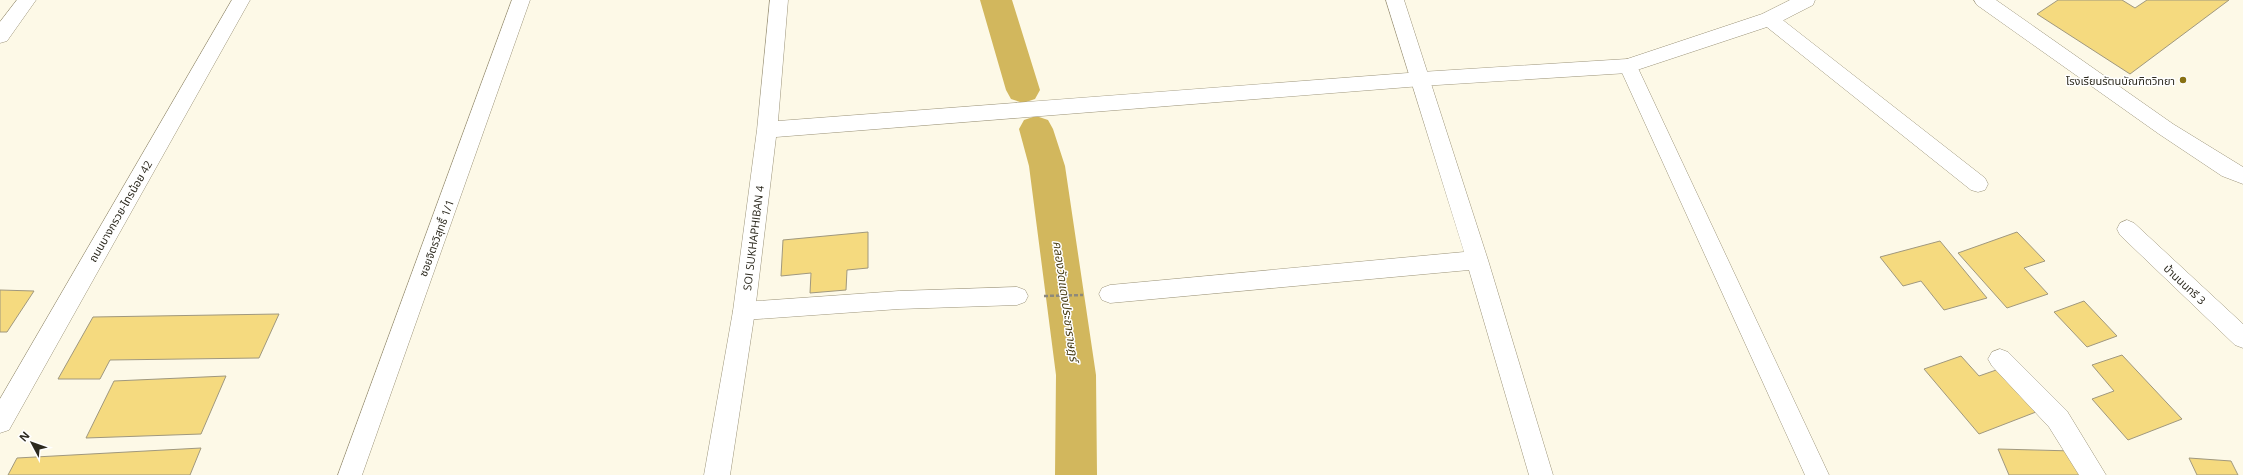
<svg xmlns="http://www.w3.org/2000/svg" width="2243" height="475" viewBox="0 0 2243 475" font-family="'Open Sans','Noto Sans Thai',sans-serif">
<rect width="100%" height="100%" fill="#fdf9e7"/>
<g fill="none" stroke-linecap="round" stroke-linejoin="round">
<path fill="#d2b75d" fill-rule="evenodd" d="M980 0H1012L1040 90 1035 99 1023 103 1011 99 1006 90Z
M1036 116 1048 120 1053 129 1065 166 1096 375 1097 475H1055L1056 375 1029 166 1019 129 1024 120Z"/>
</g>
<path fill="#f5da7f" stroke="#a0987e" d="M2058 0H2122L2135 8 2147 0H2229L2130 74 2037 14Z
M868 232V268L847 270 846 290 810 293 811 273 781 276 783 240Z
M2017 232 2045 261 2024 268 2048 294 2007 308 1958 253Z
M1940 241 1987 298 1944 310 1921 281 1903 286 1880 257Z
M0 290 34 291 7 332H0Z
M2084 301 2117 336 2087 347 2054 312Z
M279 314 259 358 110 360 100 379H58L93 317Z
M2122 355 2182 419 2128 440 2092 399 2114 391 2092 365Z
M1961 356 1979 376 1999 369 2036 412 1979 434 1924 369Z
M226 376 201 434 86 438 114 381Z
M201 448 190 475H8L17 458Z
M1998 449 2073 451 2084 475H2009Z
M2189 458 2231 461 2238 475H2197Z"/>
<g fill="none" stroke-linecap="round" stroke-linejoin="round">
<defs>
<path id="service" d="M512 0H530L362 475H338Z
M1386 0H1404L1488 260 1553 475H1529L1469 270 1110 303 1102 300 1099 294 1102 288 1110 285 1464 252Z
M1974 0H1996L2173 124 2243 167V184L2222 176 2159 134 1977 5Z
M1769 12 1775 14 1985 178 1988 184 1985 190 1978 192 1971 190 1763 24 1760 19 1763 14Z
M1628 59 1635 61 1637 66 1829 475H1805L1619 66 1621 61Z
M2127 220 2134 223 2243 324V348L2235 345 2120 235 2117 229 2120 223Z
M1017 287 1025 290 1028 296 1025 302 1017 305 899 309 744 320 736 318 733 311 736 304 744 302 899 291Z"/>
<path id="minor" d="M17 0H36L7 41 0 43V22Z
M232 0H250L9 430 0 433V399Z
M770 0H788L778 121 1421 72 1627 59 1762 14 1790 0H1815L1813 5 1776 24 1628 73 1421 86 776 137 755 311 730 475H704L733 311 757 130Z
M2000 349 2008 352 2067 411 2106 475H2079L2049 427 1992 366 1988 359 1992 352Z"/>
</defs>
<use href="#service" stroke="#9c947a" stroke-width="1"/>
<use href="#minor" stroke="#9c947a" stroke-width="1"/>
<path stroke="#8d897b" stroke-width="2.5" stroke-dasharray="4 2" stroke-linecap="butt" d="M1044 296 1083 295"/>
<use href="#service" fill="#fff" fill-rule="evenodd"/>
<use href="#minor" fill="#fff" fill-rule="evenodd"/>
</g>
<circle fill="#887112" stroke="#fff" stroke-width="1.5" cx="2183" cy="80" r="4"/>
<g text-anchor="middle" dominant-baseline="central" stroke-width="3" stroke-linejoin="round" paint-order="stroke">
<g font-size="11" fill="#2d2a1f" stroke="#fff" text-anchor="end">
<text x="2175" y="80">โรงเรียนรัตนบัณฑิตวิทยา</text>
</g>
<g font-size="11" fill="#2d2a1f" stroke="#fff">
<text transform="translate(120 211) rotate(-60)">ถนนบางกรวย-ไทรน้อย 42</text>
<text transform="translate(436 238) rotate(-70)">ซอยจิตรวิสุทธื์ 1/1</text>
<text transform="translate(753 238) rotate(-83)">SOI SUKHAPHIBAN 4</text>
<text transform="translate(2185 284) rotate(43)">บ้านนนทรี 3</text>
</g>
<g font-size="12" font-style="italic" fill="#493e17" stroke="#fff">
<text transform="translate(1066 301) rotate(82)">คลองวัดแดงประชาราษฎร์</text>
</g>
</g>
<g transform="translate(32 443) rotate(311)" stroke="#ffffff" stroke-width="3" paint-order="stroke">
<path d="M0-3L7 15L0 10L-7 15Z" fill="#2d2a1f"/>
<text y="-6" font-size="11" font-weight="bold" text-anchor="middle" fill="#2d2a1f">N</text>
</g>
</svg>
